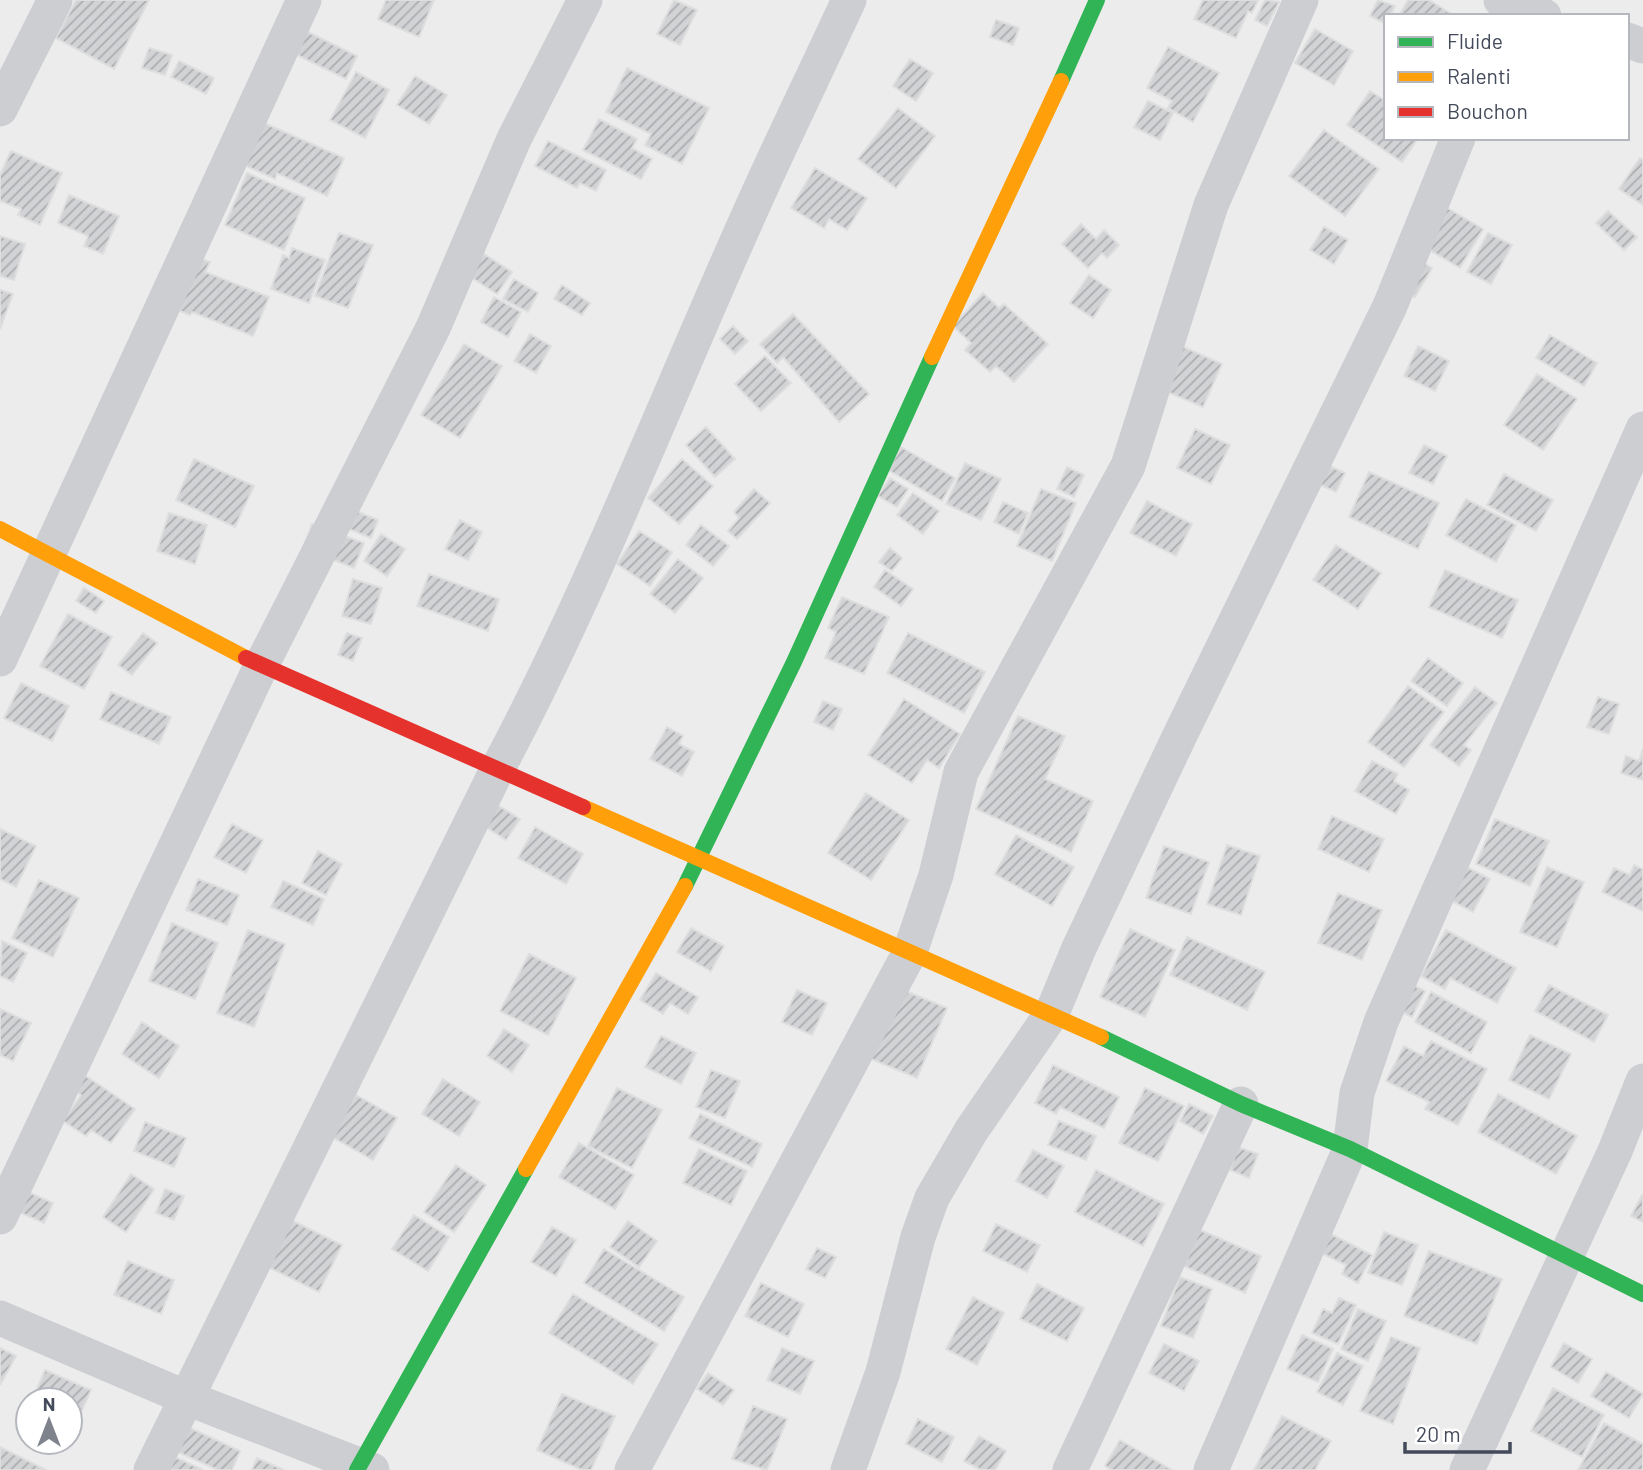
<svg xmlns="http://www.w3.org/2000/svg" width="1643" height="1470" viewBox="0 0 1643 1470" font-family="Barlow,sans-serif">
<defs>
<pattern id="building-hatch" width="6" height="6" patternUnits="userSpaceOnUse" patternTransform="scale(1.75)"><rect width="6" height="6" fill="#d2d3d5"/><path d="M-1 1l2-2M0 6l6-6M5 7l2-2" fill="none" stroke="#acadb0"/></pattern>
</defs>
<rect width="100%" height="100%" fill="#edecec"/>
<path fill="url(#building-hatch)" stroke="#dededf" stroke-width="2" d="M76 0H149L114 69 56 38Z
M386 0H434L419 37 378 19Z
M674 0 697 10 680 45 657 34Z
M1203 0H1258L1252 13 1248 11 1236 38 1194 19Z
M1265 0 1279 2 1267 26 1255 20Z
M1378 0 1395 6 1390 16H1386V24L1370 16Z
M1408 0H1429L1455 16H1399Z
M996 20 1019 28 1013 45 990 37Z
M1315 29 1353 51 1334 85 1295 63Z
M306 31 357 56 346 79 295 54Z
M1168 47 1219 73 1193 122 1168 108 1172 101 1147 88Z
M149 48 172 55 165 75 142 68Z
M910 59 933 73 916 101 893 86Z
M179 61 214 78 206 94 171 77Z
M627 68 709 108 682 164 645 145 651 134 606 112Z
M356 72 389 90 365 138 330 120Z
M415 76 447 95 429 124 397 105Z
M1370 91 1386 101V138H1418L1402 162 1347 125Z
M1148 101 1173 113 1160 140 1134 127Z
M898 108 935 136 896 188 858 159Z
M248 116 344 158 327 196 277 173 275 179 229 158Z
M599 119 637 139 632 148 652 159 641 179 583 150Z
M1324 130 1379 169 1345 216 1289 176Z
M548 141 606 170 596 191 580 183 577 188 535 166Z
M11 151 62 173 40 225 18 215 21 209 0 201V175Z
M1640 158 1643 160V205L1619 189Z
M815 168 867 198 847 230 829 219 824 228 791 208Z
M247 173 305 198 284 250 225 225Z
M69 195 119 216 103 254 84 246 88 236 58 223Z
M1444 206 1483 229 1460 268 1421 245Z
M1608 211 1637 237 1624 250 1596 223Z
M1081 224 1096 239 1104 230 1119 245 1107 258 1102 253 1088 268 1062 244Z
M1324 227 1348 240 1334 264 1310 250Z
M339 233 373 245 348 308 315 296Z
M1488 233 1512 245 1491 284 1467 272Z
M0 236 25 244 14 280 0 276Z
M292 248 325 260 309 303 271 289 283 255 289 258Z
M183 252 210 262 205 272 269 297 253 336 192 312 190 315 162 304Z
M484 254 512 272 497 294 469 276Z
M1419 260 1432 268 1415 297 1401 290Z
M1089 275 1111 290 1093 318 1070 303Z
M514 279 538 293 528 312 503 299Z
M562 285 590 303 582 315 554 299Z
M0 290 13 294 0 329Z
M983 293 999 308 1004 304 1048 344 1014 382 996 366 990 372 965 350 971 343 953 326Z
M494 297 521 312 508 337 481 322Z
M793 314 869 394 839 422 783 357 777 363 760 344Z
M733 326 748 341 735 354 720 339Z
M530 334 551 346 536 373 514 361Z
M1550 335 1597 363 1584 386 1536 358Z
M464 344 502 366 460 438 421 415Z
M1177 344 1222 364 1203 407 1158 388Z
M1418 346 1449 361 1435 391 1404 376Z
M765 356 791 383 761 411 735 384Z
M1537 374 1577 399 1543 450 1504 425Z
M706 427 735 459 715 477 686 445Z
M1195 429 1230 445 1211 484 1177 468Z
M1424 445 1447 456 1433 484 1409 473Z
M901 447 955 478 942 501 888 470Z
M194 459 254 486 235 527 176 500Z
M682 459 713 486 679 524 648 498Z
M965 463 1001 479 981 520 946 504Z
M1325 464 1345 473 1336 492 1316 483Z
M1067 467 1084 475 1074 497 1057 489Z
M1369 472 1439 503 1418 549 1349 517Z
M1504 474 1553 500 1536 531 1487 505Z
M890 478 908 489 897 507 878 496Z
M754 489 770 503 737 539 728 531 739 518 734 512Z
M1041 489 1076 503 1052 561 1017 546Z
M913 493 939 511 923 534 897 515Z
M1466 499 1516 525 1496 562 1446 535Z
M1147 501 1192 524 1176 556 1130 533Z
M1003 502 1028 513 1019 534 994 522Z
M337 503 378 520 371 538 329 521Z
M169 513 207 525 195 564 157 551Z
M460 520 482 532 468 560 445 549Z
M312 524 364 543 354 568 303 548Z
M701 525 729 546 713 566 686 545Z
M639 531 672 552 650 586 617 564Z
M381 534 405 549 387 576 364 561Z
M1336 545 1381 573 1358 609 1313 580Z
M890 548 902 558 892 571 879 562Z
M678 559 703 578 675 613 650 594Z
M885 570 913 589 901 606 874 587Z
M1445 570 1518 600 1502 638 1429 607Z
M429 574 499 599 488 631 417 606Z
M353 579 382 588 371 624 342 616Z
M84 588 104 601 96 613 76 601Z
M842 597 889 617 864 674 825 658 836 632 828 628Z
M68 614 112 637 84 689 40 666Z
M143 633 157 643 132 675 118 665Z
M347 633 362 638 353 661 338 655Z
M908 633 985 672 964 713 887 673Z
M1428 658 1463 683 1447 706 1411 681Z
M21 683 69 706 52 741 4 718Z
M1408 686 1444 712 1404 767 1368 742Z
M1475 687 1497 703 1464 745 1471 750 1459 766 1430 745Z
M111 692 171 717 159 744 100 719Z
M1598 697 1619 704 1609 734 1587 727Z
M904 699 960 734 939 768 927 760 912 783 868 755Z
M823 701 842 709 833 730 814 722Z
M1018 716 1065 736 1045 779 1093 801 1071 852 976 809Z
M667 727 683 736 679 744 694 752 682 776 650 759Z
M1643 749V780L1621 773 1626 756 1639 761Z
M1372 761 1398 774 1394 781 1409 790 1396 814 1355 791Z
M866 793 909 820 871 880 828 853Z
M491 801 520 819 506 840 478 822Z
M1332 816 1384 839 1369 872 1318 849Z
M1495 819 1549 841 1530 886 1476 864Z
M232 824 263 840 246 873 214 857Z
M535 827 583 854 566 884 518 858Z
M0 829 36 846 16 887 0 879Z
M1016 835 1074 867 1052 906 995 874Z
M1227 845 1260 856 1241 915 1207 904Z
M1164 846 1209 862 1191 914 1146 898Z
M318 851 342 864 326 895 302 883Z
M1461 864 1490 879 1473 912 1444 897Z
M1634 865 1643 869V911L1602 892 1614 868 1630 875Z
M1547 867 1584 882 1557 947 1520 932Z
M198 879 239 895 227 925 186 910Z
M39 880 79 898 53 957 12 938Z
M283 881 324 899 313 925 271 907Z
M1338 893 1382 910 1362 960 1318 943Z
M172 923 218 943 195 999 149 981Z
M691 928 724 946 711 971 677 952Z
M1130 929 1175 950 1145 1017 1100 997Z
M248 930 285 944 254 1027 217 1013Z
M1446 930 1516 968 1497 1003 1450 978 1445 989 1421 976Z
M1187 937 1265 972 1247 1010 1170 975Z
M2 941 27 953 13 982 0 976Z
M529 954 576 978 548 1035 500 1011Z
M656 973 698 997 688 1014 670 1003 663 1014 640 1000Z
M1407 982 1425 991 1412 1017 1394 1008Z
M1549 985 1608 1015 1594 1042 1535 1011Z
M901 989 947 1008 917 1078 871 1059Z
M797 990 827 1003 812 1035 782 1022Z
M1431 992 1487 1022 1471 1053 1415 1022Z
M0 1009 31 1023 13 1061 0 1055Z
M142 1022 179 1046 159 1078 122 1054Z
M504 1029 529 1045 512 1072 487 1056Z
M1530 1035 1571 1054 1549 1099 1509 1080Z
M661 1036 696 1053 681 1084 645 1067Z
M1431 1041 1487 1069 1458 1125 1425 1109 1429 1102 1386 1081 1404 1046 1423 1056Z
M1053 1065 1119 1097 1104 1128 1060 1107 1056 1114 1035 1103Z
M711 1070 740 1081 725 1118 696 1107Z
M83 1074 135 1109 111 1143 91 1130 86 1136 63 1121 81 1095 72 1089Z
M443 1079 480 1102 459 1136 422 1114Z
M617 1088 662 1110 632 1168 588 1146Z
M1145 1088 1184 1106 1158 1161 1119 1143Z
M1498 1094 1577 1136 1556 1174 1478 1132Z
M356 1095 397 1118 373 1160 332 1137Z
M1189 1104 1213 1116 1203 1134 1180 1121Z
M700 1114 762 1144 752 1167 689 1138Z
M1059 1121 1096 1136 1086 1160 1048 1145Z
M145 1122 186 1138 174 1167 134 1151Z
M579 1143 634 1175 615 1209 559 1177Z
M1238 1147 1258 1154 1249 1178 1230 1170Z
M699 1149 747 1171 731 1205 683 1183Z
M1033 1150 1064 1166 1047 1198 1016 1181Z
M456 1165 486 1185 454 1232 424 1212Z
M1096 1170 1164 1204 1143 1246 1075 1212Z
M131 1174 154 1189 126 1232 103 1217Z
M165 1189 184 1196 174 1220 156 1213Z
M24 1190 53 1203 44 1223 14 1210Z
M1642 1195H1643V1222L1631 1216Z
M414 1215 449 1237 428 1271 392 1249Z
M285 1217 342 1245 319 1292 262 1264Z
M628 1221 657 1241 639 1267 610 1247Z
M996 1224 1040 1245 1027 1272 983 1251Z
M552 1227 576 1240 556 1276 531 1262Z
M1200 1230 1261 1256 1245 1293 1184 1266Z
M1327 1232 1372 1255 1358 1283 1342 1274 1346 1265 1317 1251Z
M1384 1232 1418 1245 1402 1285 1368 1273Z
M817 1248 836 1257 825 1278 806 1269Z
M604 1249 684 1297 664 1331 584 1283Z
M1429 1251 1502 1279 1477 1344 1404 1316Z
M128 1261 174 1280 161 1314 114 1295Z
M1180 1277 1212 1289 1193 1338 1161 1326Z
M761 1283 804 1304 788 1337 745 1316Z
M1037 1284 1084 1308 1067 1341 1020 1319Z
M573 1294 658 1344 633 1384 549 1333Z
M973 1297 1004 1313 977 1365 946 1349Z
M1339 1298 1356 1305 1338 1344 1312 1333 1323 1309 1332 1313Z
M1358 1309 1386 1321 1368 1361 1341 1349Z
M1302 1335 1333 1349 1318 1382 1287 1369Z
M1391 1337 1420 1348 1393 1424 1360 1411Z
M1564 1343 1592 1359 1578 1383 1551 1367Z
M1164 1344 1199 1361 1184 1391 1149 1373Z
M0 1348 16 1356 0 1385Z
M782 1348 814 1361 800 1394 767 1380Z
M1337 1353 1363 1366 1343 1405 1317 1392Z
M45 1370 91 1390 70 1437V1400H32Z
M1606 1372 1643 1394 1629 1418 1591 1396Z
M708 1373 734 1390 723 1405 697 1389Z
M1553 1388 1604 1415 1582 1457 1531 1431Z
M562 1394 615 1416 591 1470H582L537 1450Z
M753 1406 787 1419 767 1470 732 1459Z
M1282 1416 1331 1441 1315 1470H1254Z
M918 1419 954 1437 942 1462 906 1444Z
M173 1420 240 1451 232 1470H218L162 1445Z
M1604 1423 1643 1444V1470H1578Z
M979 1436 1006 1451 995 1470H981L964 1461Z
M1120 1440 1172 1470H1112L1105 1466Z
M0 1447 46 1470H0Z
M173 1456 203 1470H166Z
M257 1458 284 1470H252Z"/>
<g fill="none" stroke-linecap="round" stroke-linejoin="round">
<path stroke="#cdced2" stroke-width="35" d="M1501 0 1544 16
M1627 40 1643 46
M0 109 55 0
M0 659 304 0
M0 1217 261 666 433 328 514 139 585 0
M0 1318 187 1398 372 1470
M151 1470 497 770C595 586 669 391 755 201 785 134 818 67 849 0
M632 1470 910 952 936 875 961 772 1128 466 1211 205 1301 0
M848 1470 883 1372 918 1237 932 1198 971 1131 1052 1013 1079 948 1181 733 1390 306 1458 138
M1070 1470 1241 1104
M1211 1470 1350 1149 1357 1093 1381 1022 1643 429
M1467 1470 1615 1151 1643 1081"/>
<path stroke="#30b455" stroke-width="16" d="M1061 81 1097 0
M685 886 794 662 932 357
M1101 1037 1241 1104 1350 1149 1643 1294
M357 1470 526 1169"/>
<path stroke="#ff9f0a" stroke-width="16" d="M932 357 1061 81
M0 529 246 658
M583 807 1101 1037
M526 1169 685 886"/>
<path stroke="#e5322d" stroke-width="16" d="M246 658 583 807"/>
</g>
<rect x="1384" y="14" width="245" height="126" fill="#ffffff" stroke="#b4b7bd" stroke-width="2"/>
<rect x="1398" y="37" width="35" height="10" fill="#30b455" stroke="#b4b7bd" stroke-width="2"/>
<text x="1447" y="49" font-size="21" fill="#434a59">Fluide</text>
<rect x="1398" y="72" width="35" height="10" fill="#ff9f0a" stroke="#b4b7bd" stroke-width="2"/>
<text x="1447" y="84" font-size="21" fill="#434a59">Ralenti</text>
<rect x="1398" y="107" width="35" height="10" fill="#e5322d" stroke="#b4b7bd" stroke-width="2"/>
<text x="1447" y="119" font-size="21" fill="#434a59">Bouchon</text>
<g transform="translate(49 1421)"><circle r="33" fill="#ffffff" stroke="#b4b7bd" stroke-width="2"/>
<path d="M0-5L12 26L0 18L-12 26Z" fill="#7e838c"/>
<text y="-10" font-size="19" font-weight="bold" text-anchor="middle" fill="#434a59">N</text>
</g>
<path d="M1405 1442v10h105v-10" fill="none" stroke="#434a59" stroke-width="3.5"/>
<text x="1416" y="1442" font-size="21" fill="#434a59" stroke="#ffffff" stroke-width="5" paint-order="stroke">20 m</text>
</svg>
